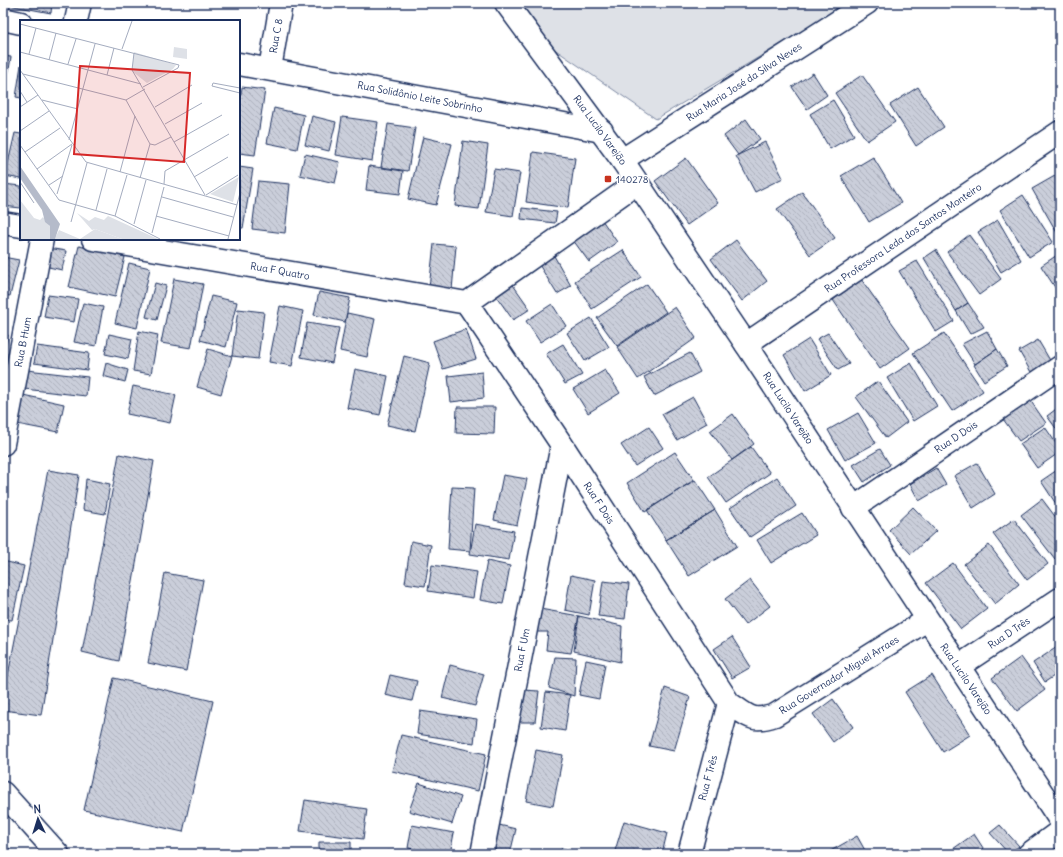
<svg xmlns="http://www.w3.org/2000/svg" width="1063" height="857" viewBox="0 0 1063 857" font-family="Delius,sans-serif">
<defs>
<pattern id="building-back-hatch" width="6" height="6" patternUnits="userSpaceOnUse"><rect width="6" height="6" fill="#caceda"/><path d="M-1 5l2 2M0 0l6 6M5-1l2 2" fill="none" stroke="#adb1be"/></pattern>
</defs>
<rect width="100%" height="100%" fill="#fff"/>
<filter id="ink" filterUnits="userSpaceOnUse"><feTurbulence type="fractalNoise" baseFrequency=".025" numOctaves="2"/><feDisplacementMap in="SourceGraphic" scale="8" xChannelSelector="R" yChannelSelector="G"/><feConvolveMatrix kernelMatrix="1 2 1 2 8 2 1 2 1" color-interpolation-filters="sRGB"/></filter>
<g filter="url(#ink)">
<path fill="#dee1e7" stroke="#7c88a2" d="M502 3H849L656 119 502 13Z"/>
<path fill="url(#building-back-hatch)" stroke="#1b2f5e" d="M8 3H52L51 13 8 5Z
M3 56 11 57 8 76 3 75Z
M21 65V98L16 97Z
M813 73 827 95 807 109 792 87Z
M862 75 895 122 867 141 835 93Z
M242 87 265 90 255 155 239 153V107Z
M918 87 944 127 916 146 890 105Z
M833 100 854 135 830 149 810 114Z
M274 108 304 115 297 149 267 143Z
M312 116 336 122 329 151 305 145Z
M342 117 378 122 372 161 336 155Z
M746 119 760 139 738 155 724 136Z
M388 124 415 128 408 171 381 167Z
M3 126 7 127 3 162Z
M15 133 21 134V179L5 176Z
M423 137 452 144 436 205 408 199Z
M463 141 488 145 479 209 455 206Z
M765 142 783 178 755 192 736 156Z
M533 152 575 158 568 208 526 202Z
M305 154 340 162 335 183 300 175Z
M873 157 901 203 869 222 841 176Z
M686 158 718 203 687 225 655 181Z
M369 166 403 171 400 194 366 190Z
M239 167 253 169 243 228H239Z
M494 169 520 173 513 216 486 212Z
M1060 173V238L1032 189Z
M258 181 290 184 285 233 252 229Z
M3 184 21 186V208L3 206Z
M802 192 835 238 810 255 777 209Z
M1023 195 1053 242 1029 257 1000 210Z
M522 208 557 212 555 223 521 219Z
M602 220 617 242 589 262 573 240Z
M998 220 1021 260 1001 272 978 232Z
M969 235 1001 279 979 295 947 252Z
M736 240 767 281 742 301 711 259Z
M434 244 456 246 452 290 429 288Z
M79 246 125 257 115 297 69 287Z
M48 248 66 251 62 270 44 266Z
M623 250 641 277 592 309 575 281Z
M936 250 968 303 956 311 924 258Z
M1060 253V295L1041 266Z
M553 254 571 286 557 294 538 263Z
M3 257 19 260 10 296 3 295Z
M917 261 954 321 936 332 899 271Z
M129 263 150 268 137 328 115 323Z
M174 279 203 284 191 348 161 343Z
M861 279 910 348 880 369 833 300Z
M511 282 530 309 513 320 494 293Z
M155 283 166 286 157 320 146 317Z
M647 284 666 312 617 346 597 318Z
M319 292 350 298 345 322 314 315Z
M48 295 78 299 74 322 44 317Z
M211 296 237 302 226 347 200 340Z
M83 303 103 307 96 346 74 342Z
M968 303 984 327 970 334 956 311Z
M552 304 566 326 540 342 526 321Z
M280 306 303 311 292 366 269 362Z
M675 307 696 338 638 379 617 347Z
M238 309 264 312 258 359 232 356Z
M347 313 375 319 367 357 340 351Z
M591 318 609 347 585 361 567 333Z
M307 323 339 328 332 363 301 357Z
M466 329 476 359 443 369 433 341Z
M139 331 158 335 151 374 133 371Z
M987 331 997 349 975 364 962 344Z
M828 333 849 364 838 370 817 339Z
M944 333 983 391 952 411 913 353Z
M3 334 8 335 5 351 3 350Z
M109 334 132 339 128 359 105 354Z
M809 339 831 375 805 391 784 355Z
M1038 340 1051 362 1032 374 1019 351Z
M563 344 582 375 565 384 546 354Z
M37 346 89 353 87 370 34 363Z
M208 349 232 356 221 394 197 387Z
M997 349 1007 366 984 381 974 365Z
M690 353 700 372 654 396 644 377Z
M404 356 430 363 415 431 387 425Z
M106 363 128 370 125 382 103 376Z
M911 363 937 406 913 421 887 378Z
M355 369 388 376 380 415 347 408Z
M27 370 88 377 86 396 24 389Z
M605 370 620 393 588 413 573 389Z
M482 372 484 398 451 402 448 376Z
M878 381 907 422 886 438 856 397Z
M133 386 176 395 170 423 127 414Z
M23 395 64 404 58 432 17 424Z
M693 397 707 423 677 440 662 414Z
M1030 400 1046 423 1019 441 1003 419Z
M1060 406V434L1047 416Z
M457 407H495L494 434 456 433Z
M858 413 876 443 845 460 828 430Z
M733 414 754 444 732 460 710 431Z
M649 427 663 448 635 466 621 445Z
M1045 427 1060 449V452L1037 468 1020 444Z
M751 447 770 473 726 503 708 477Z
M880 449 890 465 864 482 853 465Z
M675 452 694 480 645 512 627 483Z
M119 454 154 461 119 661 82 652Z
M977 463 995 494 973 508 954 476Z
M936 468 946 485 919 501 910 484Z
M1060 468V510L1041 481Z
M48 470 79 475 41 715 3 710V701Z
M503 475 527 479 517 525 494 520Z
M777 477 796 506 750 537 730 508Z
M86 479 110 484 105 514 83 510Z
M695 480 715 510 666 540 647 510Z
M452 487 474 488 470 551 448 549Z
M1042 499 1060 523V555L1055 559 1021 515Z
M913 507 936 531 911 554 889 530Z
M715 510 737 546 689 576 666 540Z
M802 513 816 535 771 563 757 540Z
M1014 519 1048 564 1027 580 993 534Z
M475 524 514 531 509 560 470 554Z
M411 541 431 545 425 586 405 583Z
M989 545 1019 584 995 604 964 564Z
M3 561 24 566 12 620 3 619Z
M487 561 510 566 503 604 480 600Z
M953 563 987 609 961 629 926 583Z
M432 565 477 572 473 598 428 591Z
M165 573 203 580 186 671 148 663Z
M571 575 595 580 589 615 565 610Z
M750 580 770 606 745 625 725 599Z
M603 581 629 584 625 619 598 616Z
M540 609 579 616 571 653 546 650 548 632H534Z
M579 616 622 626 620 662 574 651Z
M732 637 751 667 732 678 714 649Z
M1060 645V672L1045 682 1033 663Z
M555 657 576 658 574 696 549 688Z
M1021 657 1045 690 1017 711 992 678Z
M586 660 605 664 599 699 579 695Z
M450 665 484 674 475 706 442 698Z
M390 675 417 681 412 701 385 695Z
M932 675 970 735 943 752 905 692Z
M114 678 213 701 183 832 84 810Z
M665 688 690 697 674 751 649 746Z
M523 690 539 691 535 722H518Z
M546 692 570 695 565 731 541 727Z
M833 699 853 727 833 742 813 714Z
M420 711 477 719 474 743 417 734Z
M401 735 486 754 478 791 392 771Z
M536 750 563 755 553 806 526 801Z
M419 783 461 797 452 824 409 811Z
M305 800 367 809 363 839 300 831Z
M624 821 667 833 662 854H614Z
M412 825 454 833 450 854H439L408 848Z
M499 825 516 829 510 854H492Z
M1000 825 1019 846 1009 854 990 833Z
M974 834 987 854H957L953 849Z
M857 836 867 854H828L827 853Z
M319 842H351V854H319Z
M8 847 14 854H3Z
M562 848 581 853V854H561Z
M388 851 401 854H387Z"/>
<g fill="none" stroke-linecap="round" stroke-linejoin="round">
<defs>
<path id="minor" d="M3 19 21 23
M76 21 80 3
M239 64 602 131
M270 69 281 3
M622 160 867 3
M3 223 21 226
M93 239 467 303
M467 303 562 445 729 703C748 716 752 723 775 715L927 620
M467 303 637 183
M746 344 1060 132
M3 444 42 239
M853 508 1060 367
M959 666 1060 599
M482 854 562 445
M689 854 729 703
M1029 854 1060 831"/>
<path id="tertiary" d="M506 3 622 160 746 344 1060 820
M3 793 58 854"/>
</defs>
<use href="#minor" stroke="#1b2f5e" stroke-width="25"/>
<use href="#tertiary" stroke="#1b2f5e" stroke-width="25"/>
<use href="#minor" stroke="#fff" stroke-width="22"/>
<use href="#tertiary" stroke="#fff" stroke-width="22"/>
</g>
</g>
<rect fill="#c8321e" stroke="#fff" stroke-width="1.5" x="604" y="175" width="8" height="8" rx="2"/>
<g text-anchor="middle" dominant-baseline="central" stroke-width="3" stroke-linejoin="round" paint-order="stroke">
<g font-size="10" fill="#1b2f5e" stroke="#fff">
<text transform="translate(276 36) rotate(-80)">Rua C 8</text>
<text transform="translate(744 82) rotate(-33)">Rua Maria José da Silva Neves</text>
<text transform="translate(420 97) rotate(11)">Rua Solidônio Leite Sobrinho</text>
<text transform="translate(600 130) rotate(54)">Rua Lucilo Varejão</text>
<text transform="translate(903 238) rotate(-34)">Rua Professora Leda dos Santos Monteiro</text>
<text transform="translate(280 271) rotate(10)">Rua F Quatro</text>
<text transform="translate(23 342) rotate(-79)">Rua B Hum</text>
<text transform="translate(788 408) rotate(57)">Rua Lucilo Varejão</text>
<text transform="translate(956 437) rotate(-34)">Rua D Dois</text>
<text transform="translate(599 503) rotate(57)">Rua F Dois</text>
<text transform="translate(1009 633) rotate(-34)">Rua D Três</text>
<text transform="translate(522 650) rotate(-79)">Rua F Um</text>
<text transform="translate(839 675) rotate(-32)">Rua Governador Miguel Arraes</text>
<text transform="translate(966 679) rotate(56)">Rua Lucilo Varejão</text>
<text transform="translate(708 778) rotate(-75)">Rua F Três</text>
</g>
<g font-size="10" fill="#1b2f5e" stroke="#fff" text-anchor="start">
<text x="616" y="179">140278</text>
</g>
</g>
<g transform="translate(20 20)">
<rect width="220" height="220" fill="#fff"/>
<path d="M154 27 167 29V39L153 37ZM114 32 156 45 153 49 127 63 112 51ZM219 157 213 182 190 174ZM57 193 69 201 75 197 84 200 88 196 138 219H102L75 209 72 210Z" fill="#dee1e7"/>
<path d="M0 180 14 198 20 200 23 197 30 206V219H0ZM75 209 102 219H35V218L39 210 60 219Z" fill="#dee1e7"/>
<path d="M0 146 40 204 35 219H30V206L25 202 22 190 0 158Z" fill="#b5bbca"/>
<path fill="none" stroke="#a4acbf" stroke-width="1" d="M0 4 159 45 158 48 123 67M102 29 112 1M0 32 121 64M114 33 112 50 185 175M9 34 16 8M29 40 36 13M48 44 56 19M0 50 66 142 217 185M3 54 106 80M87 55 94 28M220 68 193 63 192 66 220 73M0 71 7 82M22 80 58 89M106 80 130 124M106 80 125 69M0 87 18 75M135 87 172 65M145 104 182 83M0 111 29 91M49 120 75 24M154 122 202 95M130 124 135 125 151 117M0 125 39 180 95 196 140 219M5 132 40 108M17 149 52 124M100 152 115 96M174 157 208 137M120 158 130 124M0 162 14 183M144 164 145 151 209 114M29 165 43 156M37 174 52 125M186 175 218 155M142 177 213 197M76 190 87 149M95 196 107 155M136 196 209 216M51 202 67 143M114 204 126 160M132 213 144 167M208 219 220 173"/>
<path fill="#d62828" fill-opacity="0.15" stroke="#d62828" stroke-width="2" d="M60 46 170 53 164 142 54 134Z"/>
<rect width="220" height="220" fill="none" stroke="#1b2f5e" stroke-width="2"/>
</g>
<rect width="1063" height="857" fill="none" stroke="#fff" stroke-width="16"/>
<rect x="8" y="8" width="1047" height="841" fill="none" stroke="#1b2f5e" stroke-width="1.5" filter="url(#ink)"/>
<g transform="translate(38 819) rotate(356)" stroke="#ffffff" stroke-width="3" paint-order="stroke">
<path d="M0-3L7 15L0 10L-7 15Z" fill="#1b2f5e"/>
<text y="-6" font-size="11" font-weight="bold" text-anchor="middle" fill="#1b2f5e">N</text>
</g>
</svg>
